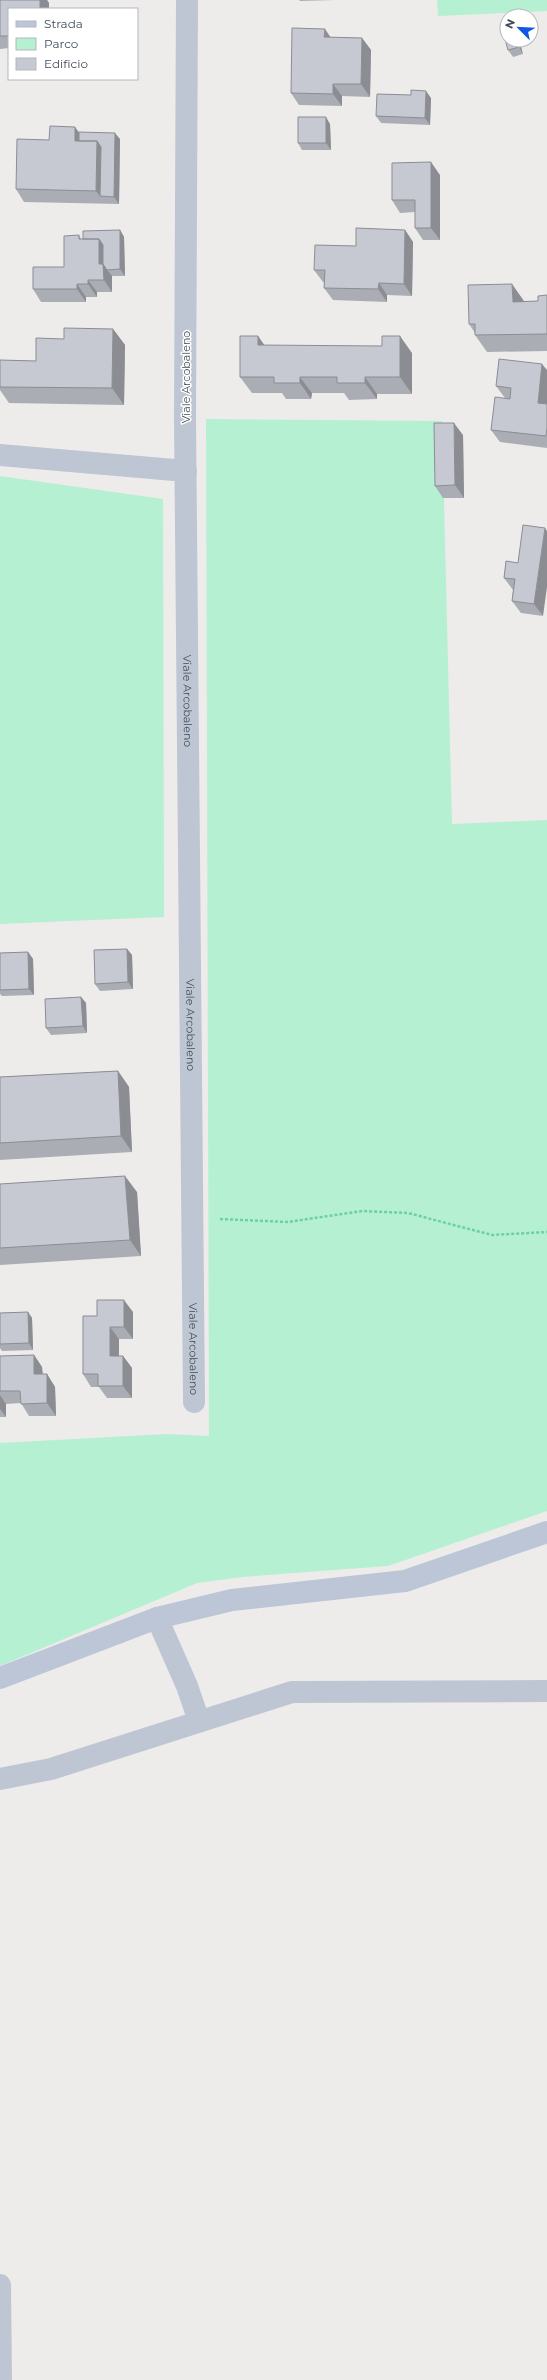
<svg xmlns="http://www.w3.org/2000/svg" width="547" height="2380" viewBox="0 0 547 2380" font-family="Montserrat,sans-serif">
<rect width="100%" height="100%" fill="#eeebeb"/>
<path fill="#b5f0d2" d="M437 0H547V11L438 16Z
M206 419 442 421 452 824 547 820V1511L388 1566 242 1577 197 1583 0 1666V1443L167 1434 209 1436Z
M0 476 163 499 164 917 0 924Z"/>
<g fill="none" stroke-linecap="round" stroke-linejoin="round">
<path stroke="#6ccfa8" stroke-width="2.5" stroke-dasharray="3 2" stroke-linecap="butt" d="M220 1219 288 1222 362 1211 408 1213 492 1235 547 1232"/>
<g stroke="#bdc6d2" stroke-width="22">
<path id="s1" d="M187 0 185 418 194 1402"/>
<path d="M0 455 186 471"/>
<path d="M157 1618 187 1686 199 1721"/>
<path d="M0 1779 51 1769 292 1692 547 1691"/>
<path d="M0 2285 1 2380"/>
</g>
<path stroke="#bcc6d6" stroke-width="22" d="M0 1678 157 1618 232 1600 405 1581 547 1532"/>
</g>
<path fill="#abadb5" d="M0 0H47L49 3V9H9V48L0 49Z
M299 0H335L300 1Z
M330 37 362 38 371 50 370 97 342 96V106L299 105 291 93Z
M507 40H519L523 54 513 57 508 50Z
M431 98 430 125 381 123 376 116Z
M330 124 331 150H302L298 143Z
M79 132 120 139 119 204 24 202 16 189 49 140Z
M440 175V240H423L415 228V212L400 213 392 200Z
M120 230 124 237 125 276H112V292H97V297H86V302H41L33 289 64 267 79 235 81 239H83Z
M405 230 413 242 412 296 387 295V302L333 300 324 288V282H323L314 270 356 246Z
M547 295V351L487 352 475 335V333L469 324 524 301H538Z
M113 329 125 345 124 405 9 403 0 390V360L36 361 64 339Z
M258 336 264 345 412 353V394H377V399L349 400 344 393H312L311 399H286L282 393H252L240 377Z
M547 370V448L500 442 491 430 505 398 496 386Z
M463 435 464 498H443L435 486Z
M506 561 543 616 521 613 512 601 513 590 504 578Z
M127 949 132 955 133 989 100 991 95 984Z
M28 952 33 959 34 995 2 996 0 994V953Z
M81 997 86 1003 87 1033 51 1035 46 1028Z
M118 1071 129 1087 132 1152 0 1160V1077Z
M0 1184 137 1192 141 1256 0 1265Z
M28 1312 32 1318 33 1350 2 1351 0 1348V1313Z
M133 1312V1339H119V1356H123L132 1368V1398H107L99 1387H91L83 1374 97 1316Z
M34 1355 42 1367 43 1374H47L55 1387 56 1416H29L21 1403 6 1404V1417H0V1356Z"/>
<path fill="#8b8d93" d="M40 0H47L49 3V9H40Z
M325 29 333 41 324 37Z
M362 38 371 50 370 97 361 84Z
M517 40H519L523 54 519 47Z
M333 84 342 96V106L333 94Z
M426 91 431 98 430 125 425 118Z
M326 117 330 124 331 150 326 143Z
M75 127 84 139V146L75 141Z
M115 133 120 139 119 204 114 197Z
M97 141 105 153 100 196 96 191Z
M431 162 440 175V240L431 228Z
M120 230 124 237 125 276 120 269Z
M405 230 413 242 412 296 404 284Z
M99 239 108 251 107 270 112 276V292L104 280 99 264Z
M88 280 97 292V297L88 284Z
M379 283 387 295V302L378 289Z
M77 284 86 297V302L77 289Z
M512 284 524 301V318L513 302Z
M113 329 125 345 124 405 112 388Z
M258 336 269 352 258 345Z
M400 336 412 353V394L400 377Z
M542 364 547 370V410L538 403Z
M300 377 312 393 311 399 300 383Z
M365 377 377 394V399L365 383Z
M454 423 463 435 464 498 455 485Z
M545 528 547 531V587L543 616 534 604Z
M127 949 132 955 133 989 128 982Z
M28 952 33 959 34 995 29 989Z
M81 997 86 1003 87 1033 83 1026Z
M118 1071 129 1087 132 1152 121 1136Z
M125 1176 137 1192 141 1256 130 1240Z
M124 1300 133 1312V1339L124 1327Z
M28 1312 32 1318 33 1350 29 1343Z
M110 1327 119 1339V1368L110 1356Z
M34 1355 42 1367 43 1387 34 1374Z
M123 1356 132 1368V1398L123 1386Z
M47 1374 55 1387 56 1416 47 1403Z
M0 1395 6 1404V1417L0 1409Z"/>
<path fill="#c7c9d2" stroke="#8b8d93" d="M0 0H40V9H9V36H0Z
M292 28 325 29 324 37 362 38 361 84H333V94L291 93Z
M507 31V40H517L519 47 508 50 503 32Z
M411 90 426 91 425 118 376 116 377 94 411 95Z
M298 117H326V143H298Z
M50 126 75 127V141H97L96 191 16 189 17 139 49 140Z
M79 132 115 133 114 197 100 196 101 147 97 141H79Z
M431 162V228H415V200H392V163Z
M356 228 405 230 404 284 379 283 378 289 324 288 325 270H314L315 245 356 246Z
M120 230V269L107 270 103 264V245L99 239H83V231Z
M79 235V239H99V264H103L104 280H88V284H77V289H33V267H64V236Z
M512 284 513 302 538 301V296L547 295V334L475 335V324H469L468 285Z
M64 328 113 329 112 388 0 387V360L36 361V338L64 339Z
M240 336H258V345L382 346V336H400V377H365V383H337V377H300V383H274V377H240Z
M499 359 542 364 538 403 547 404V428L546 436 491 430 495 397 510 399 511 388 496 386Z
M434 423H454L455 485 435 486Z
M523 525 545 528 534 604 512 601 515 579 504 578 506 561 518 563Z
M127 949 128 982 95 984 94 950Z
M28 952 29 989 0 990V953Z
M81 997 83 1026 46 1028 45 999Z
M118 1071 121 1136 0 1143V1077Z
M125 1176 130 1240 0 1248V1184Z
M97 1300H124V1327H110V1356H123V1386H98V1374H83V1316H97Z
M28 1312 29 1343 0 1344V1313Z
M34 1355V1374H47V1403L21 1404 20 1391H0V1356Z"/>
<g text-anchor="middle" dominant-baseline="central" stroke-width="3" stroke-linejoin="round" paint-order="stroke">
<g font-size="11" fill="#434d59" stroke="#fff">
<text transform="translate(186 377) rotate(-90)">Viale Arcobaleno</text>
<text stroke="none"><textPath href="#s1" startOffset="701">Viale Arcobaleno</textPath></text>
<text stroke="none"><textPath href="#s1" startOffset="1025">Viale Arcobaleno</textPath></text>
<text stroke="none"><textPath href="#s1" startOffset="1349">Viale Arcobaleno</textPath></text>
</g>
</g>
<rect x="8" y="8" width="130" height="72" fill="#ffffff" stroke="#b4b8bd"/>
<rect x="16" y="21" width="20" height="6" fill="#bcc6d6" stroke="#b4b8bd"/>
<text x="44" y="28" font-size="12" fill="#434d59">Strada</text>
<rect x="16" y="38" width="20" height="12" fill="#b5f0d2" stroke="#b4b8bd"/>
<text x="44" y="48" font-size="12" fill="#434d59">Parco</text>
<rect x="16" y="58" width="20" height="12" fill="#c7c9d2" stroke="#b4b8bd"/>
<text x="44" y="68" font-size="12" fill="#434d59">Edificio</text>
<g transform="translate(519 28) rotate(294)"><circle r="19" fill="#ffffff" stroke="#b4b8bd"/>
<path d="M0-3L7 15L0 10L-7 15Z" fill="#1058e3"/>
<text y="-6" font-size="11" font-weight="bold" text-anchor="middle" fill="#434d59">N</text>
</g>
</svg>
